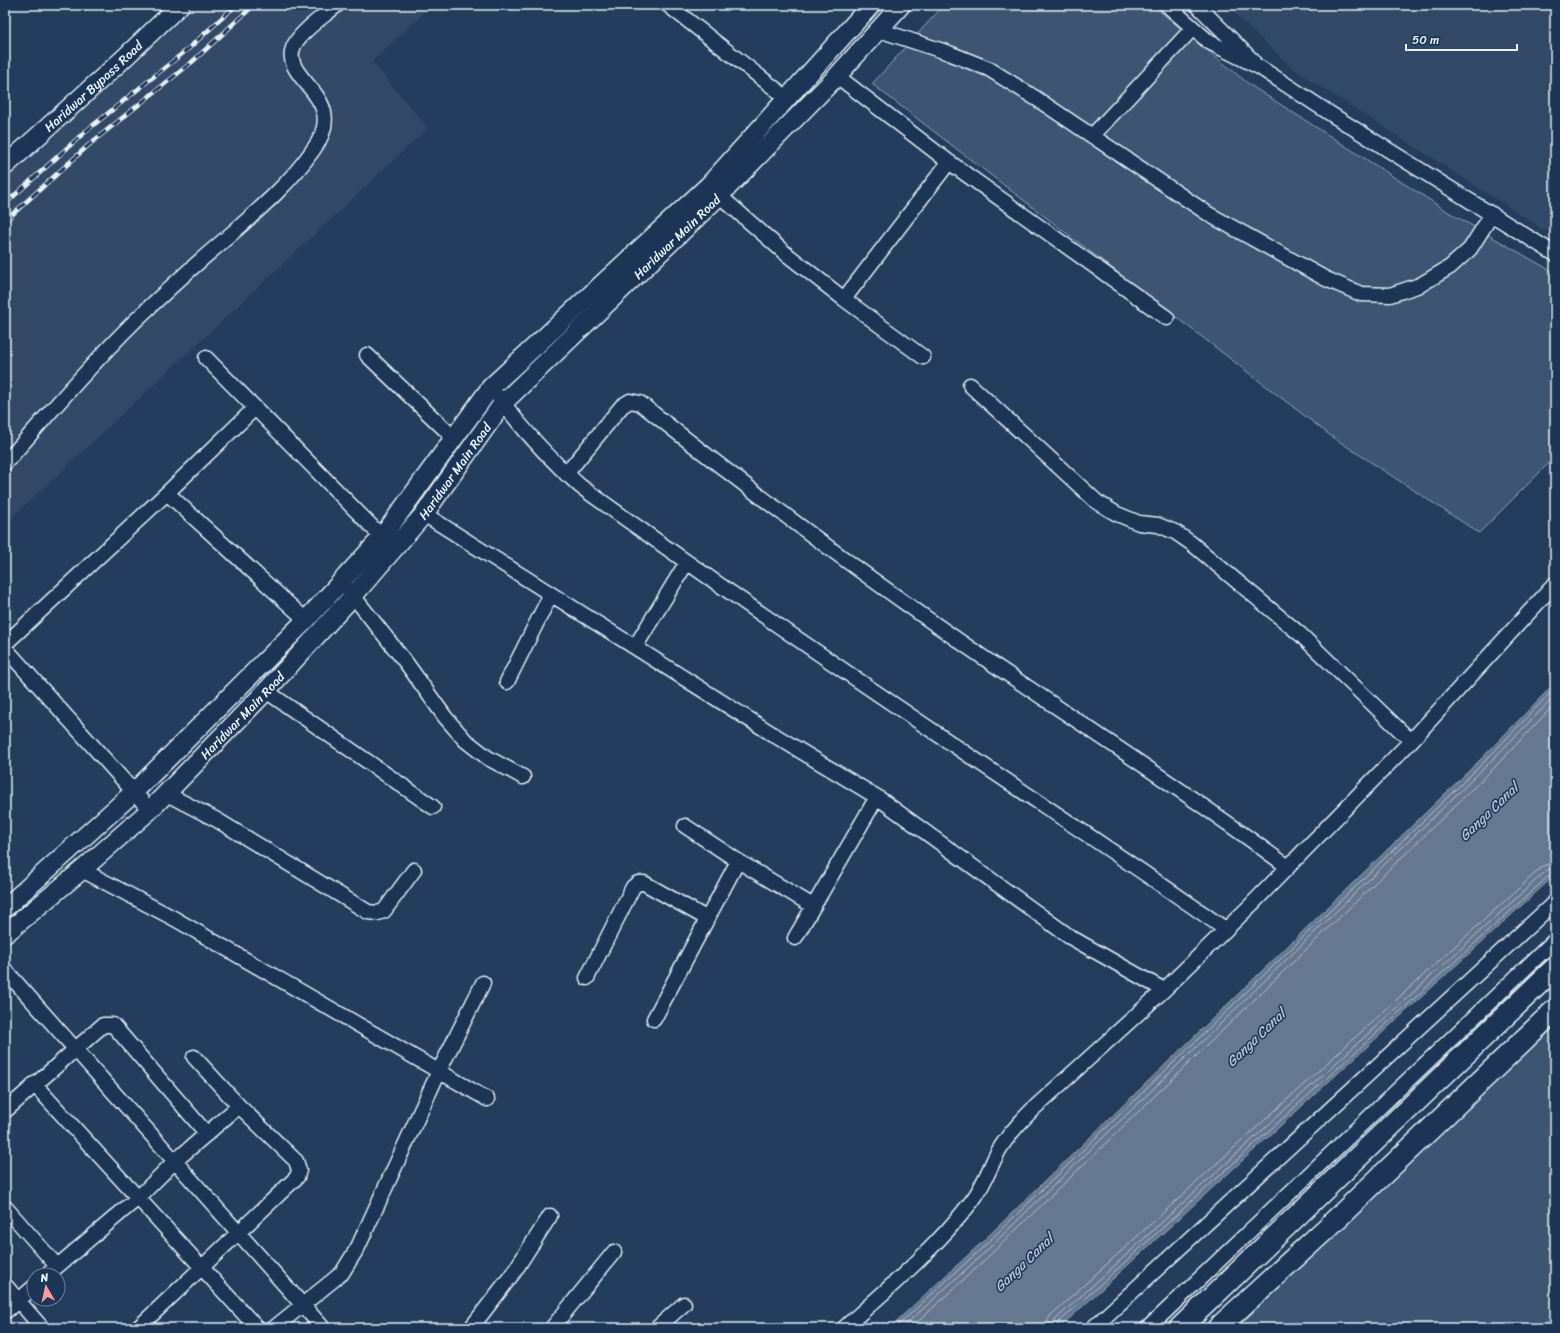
<svg xmlns="http://www.w3.org/2000/svg" width="1560" height="1333" viewBox="0 0 1560 1333" font-family="Sriracha,sans-serif">
<rect width="100%" height="100%" fill="#253d5d"/>
<filter id="ink" filterUnits="userSpaceOnUse"><feTurbulence type="fractalNoise" baseFrequency=".025" numOctaves="2"/><feDisplacementMap in="SourceGraphic" scale="8" xChannelSelector="R" yChannelSelector="G"/><feConvolveMatrix kernelMatrix="1 2 1 2 8 2 1 2 1" color-interpolation-filters="sRGB"/></filter>
<g filter="url(#ink)">
<path fill="#334a68" d="M194 5H432L372 62 428 128 5 524V179Z
M1226 5H1555V237L1292 68Z"/>
<path fill="#3e5472" stroke="#93a2b5" d="M944 5H1152L1250 85 1450 213 1555 273V457L1479 533 1331 436 872 84Z
M1555 1026V1310L1543 1328H1236Z"/>
<path fill="#657890" stroke="#99a8ba" d="M1555 683V875L1059 1328H889L979 1245 1480 760Z"/>
<g fill="none" stroke-linecap="round" stroke-linejoin="round">
<path stroke="#b4c1ce" stroke-width="1" d="M895 1328 982 1248 1483 763 1555 688
M902 1328 985 1252 1486 766 1555 696
M911 1328 989 1256 1491 771 1555 704
M1046 1328 1047 1321 1051 1315 1543 866 1555 862
M1052 1328 1055 1320 1547 870 1555 868
M1057 1328 1058 1323 1551 874 1555 873"/>
<defs>
<path id="minor" d="M668 5 787 98
M1167 5 1209 42 1259 67 1334 116 1555 254
M1197 5 1253 61
M879 30 949 53 989 69 1037 99 1210 215 1326 279 1361 294 1390 295 1420 285 1450 267 1470 249 1492 214
M837 76 949 162 1167 318
M1092 136 1193 28
M712 189 785 253 844 299 923 357
M844 299 949 162
M367 355 454 438
M206 358 382 537
M970 385 1097 502 1117 514 1139 523 1158 525 1175 532 1191 543 1300 634 1411 741
M491 387C517 423 547 457 580 486 703 575 829 661 955 746 1045 807 1136 866 1225 929
M5 463C48 415 89 366 135 321 163 294 192 267 222 242 255 213 288 186 313 150 352 97 281 81 293 48 298 33 324 16 337 5
M566 474 622 406 630 401 640 403C751 491 864 576 981 656 1084 726 1188 793 1288 867
M167 493 306 620
M424 514 774 735 877 797 1070 937 1164 990
M347 588 407 664 445 717 465 740 488 758 523 777
M5 644 167 493 255 408
M635 647 687 562
M5 648 150 810
M507 682 551 594
M266 691 433 807
M165 793 217 820 368 912 378 913 384 911 414 870
M685 826 738 861 813 906
M82 870 175 919 487 1099
M795 938 877 797
M5 970 323 1328
M587 978 633 887 638 883H644L706 918
M654 1019 738 861
M34 1084 257 1328
M5 1111 103 1025H113L207 1134
M5 1207 57 1266
M47 1275 139 1197 174 1162 239 1106
M5 1285 42 1328
M5 1312 34 1287
M138 1328 297 1177 299 1170 296 1161 239 1106 194 1057
M274 1328 342 1273 358 1247 439 1071 483 983
M471 1328 514 1272 550 1216
M552 1328 614 1252
M657 1328 684 1304
M844 1328C889 1288 935 1249 972 1201 984 1186 990 1166 999 1150 1008 1135 1020 1122 1032 1110L1164 990 1252 904 1411 741 1555 584
M1093 1328 1555 902
M1148 1328 1555 940"/>
<g id="major">
<path id="s1" d="M5 166 121 61 180 5"/>
<path d="M5 908 134 792 306 620 382 537 491 387 709 185 871 5"/>
<path id="s2" d="M5 934 82 870 150 810 266 691 353 596 424 514 503 403 720 195 837 76 901 5"/>
</g>
<path id="highway" d="M1180 1328 1555 968
M1218 1328 1327 1228 1555 1010"/>
</defs>
<use href="#minor" stroke="#e8f1f8" stroke-width="17"/>
<use href="#major" stroke="#e8f1f8" stroke-width="21"/>
<use href="#highway" stroke="#e8f1f8" stroke-width="24"/>
<use href="#minor" stroke="#1d3557" stroke-width="14"/>
<use href="#major" stroke="#1d3557" stroke-width="18"/>
<use href="#highway" stroke="#1d3557" stroke-width="21"/>
<defs>
<path id="rail" d="M5 204 86 131 188 49 236 5
M5 221 91 143 192 62 254 5"/>
</defs>
<use href="#rail" stroke="#e8f1f8" stroke-width="4.5"/>
<use href="#rail" stroke="#1d3557" stroke-width="3" stroke-dasharray="9" stroke-linecap="butt"/>
</g>
</g>
<g text-anchor="middle" dominant-baseline="central" stroke-width="3" stroke-linejoin="round" paint-order="stroke">
<g font-size="13" fill="#e8f1f8" stroke="#1d3557">
<text stroke="none"><textPath href="#s1" startOffset="119">Haridwar Bypass Road</textPath></text>
<text stroke="none"><textPath href="#s2" startOffset="971">Haridwar Main Road</textPath></text>
<text stroke="none"><textPath href="#s2" startOffset="647">Haridwar Main Road</textPath></text>
<text stroke="none"><textPath href="#s2" startOffset="323">Haridwar Main Road</textPath></text>
</g>
<g font-size="14" font-style="italic" fill="#b4c1ce" stroke="#1d3557">
<text transform="translate(1489 812) rotate(-44)">Ganga Canal</text>
<text transform="translate(1256 1038) rotate(-44)">Ganga Canal</text>
<text transform="translate(1024 1263) rotate(-44)">Ganga Canal</text>
</g>
</g>
<rect width="1560" height="1333" fill="none" stroke="#1d3557" stroke-width="20"/>
<rect x="10" y="10" width="1540" height="1313" fill="none" stroke="#e8f1f8" stroke-width="1.5" filter="url(#ink)"/>
<g transform="translate(46 1287) rotate(351)"><circle r="19" fill="#1d3557" stroke="#6e8097"/>
<path d="M0-3L7 15L0 10L-7 15Z" fill="#ff9aa2"/>
<text y="-6" font-size="11" font-weight="bold" text-anchor="middle" fill="#e8f1f8">N</text>
</g>
<path d="M1406 44v6h111v-6" fill="none" stroke="#e8f1f8" stroke-width="2"/>
<text x="1412" y="44" font-size="12" fill="#e8f1f8" stroke="#1d3557" stroke-width="3" paint-order="stroke">50 m</text>
</svg>
